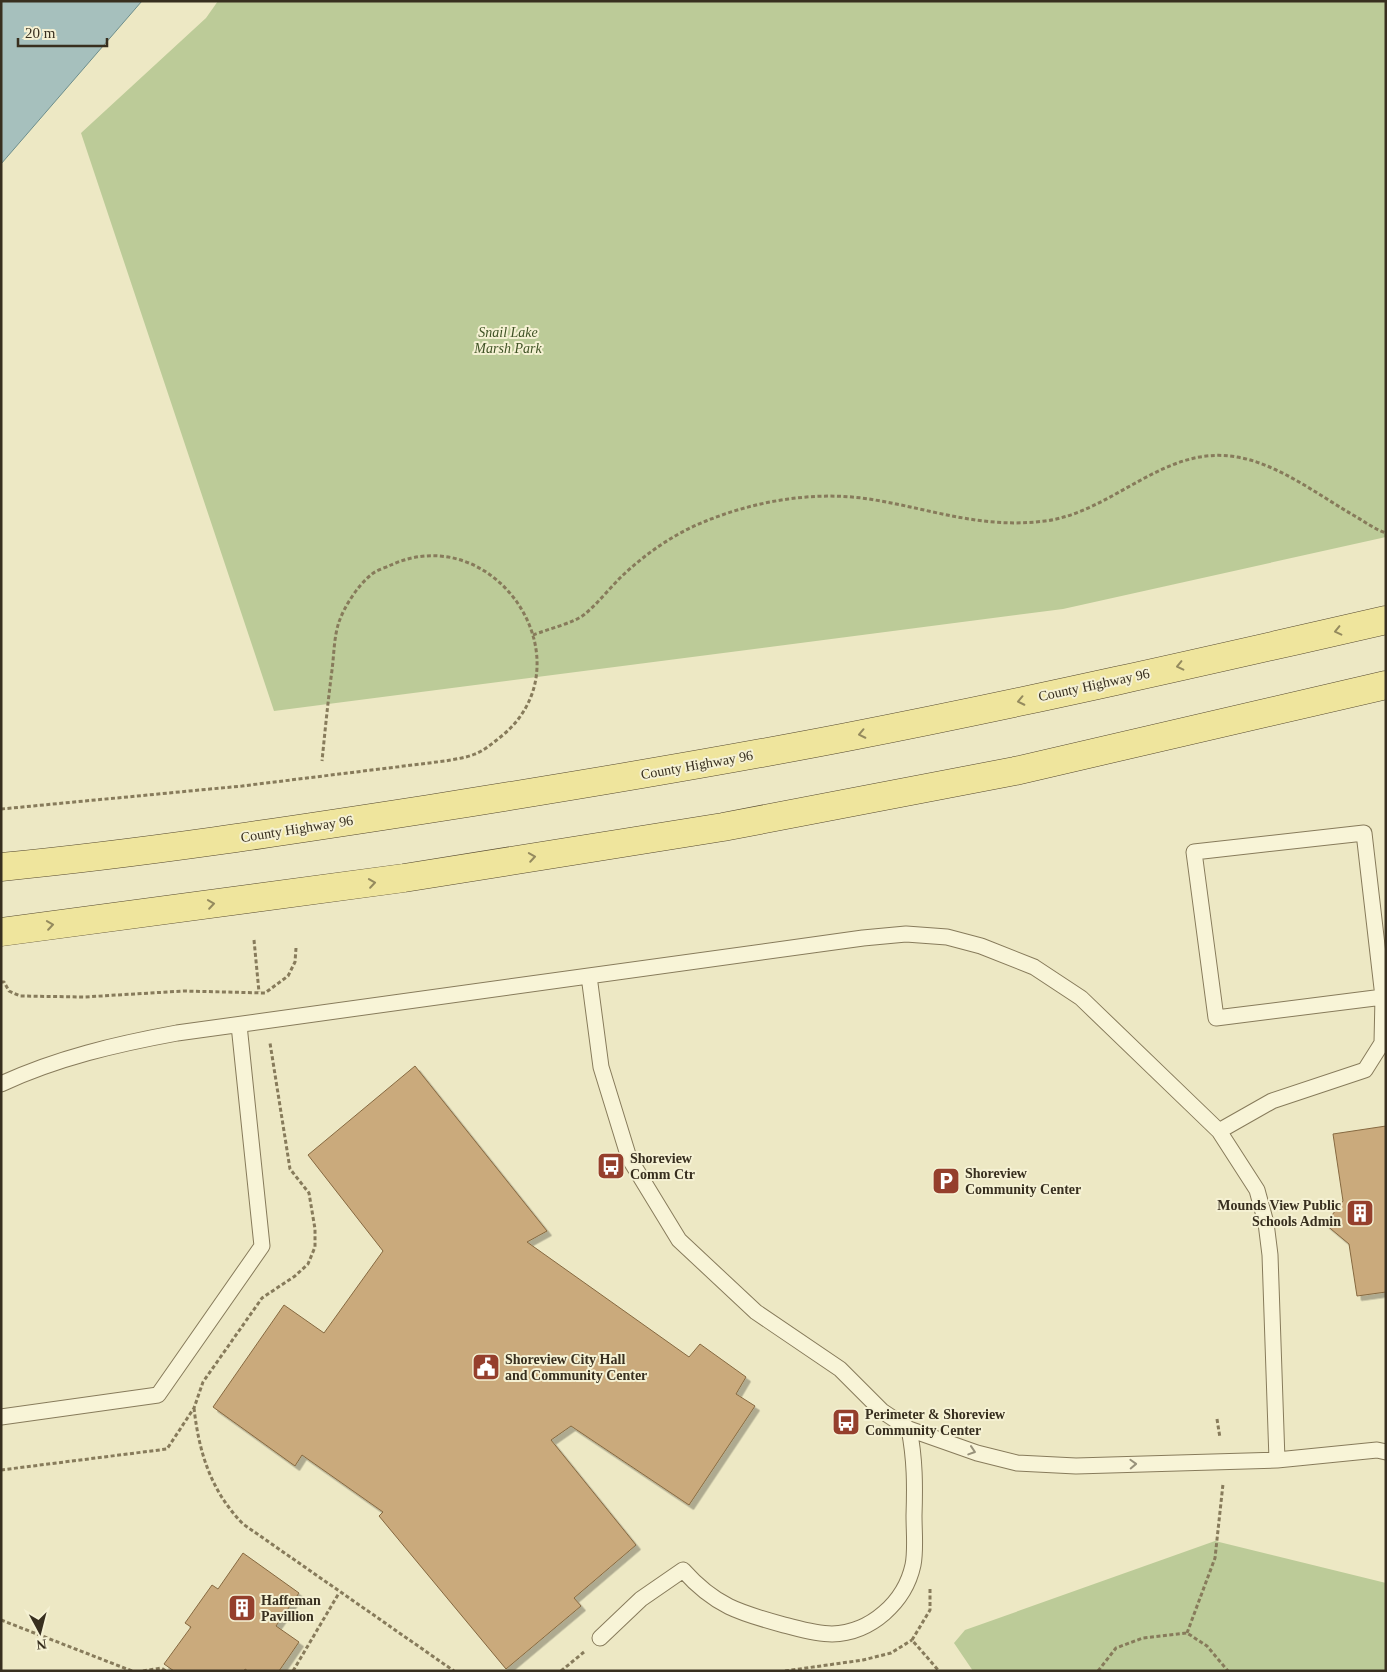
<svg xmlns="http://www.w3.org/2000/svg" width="1387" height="1672" viewBox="0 0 1387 1672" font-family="'Times New Roman',serif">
<defs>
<filter id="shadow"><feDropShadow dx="4.5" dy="4.5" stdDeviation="0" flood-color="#0004"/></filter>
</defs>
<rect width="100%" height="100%" fill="#ede8c4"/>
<path fill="#bccb98" d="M218 1H1386V537L1063 609 274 711 81 133 206 18Z
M1215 1541 1386 1583V1671H973L954 1643 965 1630Z"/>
<path fill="#a6c0bd" stroke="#6d8e8c" d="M1 1H142L1 164Z"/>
<path fill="#caaa7b" stroke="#866941" filter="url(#shadow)" d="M415 1066 547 1231 527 1242 689 1357 700 1344 746 1377 736 1394 755 1406 689 1505 571 1426 551 1440 636 1545 574 1598 581 1606 506 1669 379 1516 383 1512 302 1455 295 1466 213 1407 284 1305 324 1333 383 1251 308 1155Z
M1386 1126V1292L1357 1296 1349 1244 1325 1224 1343 1201 1333 1134Z
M243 1553 299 1593 276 1626 299 1642 279 1671H248L245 1669 244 1671H174L164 1664 191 1627 185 1623 212 1585 218 1589Z"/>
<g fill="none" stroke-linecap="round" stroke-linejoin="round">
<defs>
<path id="service" d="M589 976 601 1067 629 1158 679 1240 756 1312 840 1369 882 1411 909 1429 977 1453 1017 1463 1076 1466 1277 1460 1377 1450 1386 1452
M1 1084C57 1058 117 1044 177 1033L863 938 906 934 947 937 981 946 1034 967 1081 998 1219 1131 1257 1190 1266 1223 1270 1255 1277 1460
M1219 1131 1272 1101 1365 1070 1382 1043 1383 997 1364 833 1194 852 1216 1018 1383 997
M1 1417 158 1395 262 1246 239 1025
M600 1638 641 1599 683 1570C715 1606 740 1613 784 1625 800 1629 816 1634 832 1634 871 1633 905 1602 913 1565 916 1550 914 1532 914 1516 915 1486 915 1459 909 1429"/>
<path id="primary" d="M1 867C144 853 287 831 429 809 568 787 708 764 847 737 1027 702 1207 661 1386 620
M1 932 404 878 723 827 1015 771 1386 685"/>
</defs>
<use href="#service" stroke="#877b5b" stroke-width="17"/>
<use href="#primary" stroke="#55482f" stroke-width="29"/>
<path stroke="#877b5b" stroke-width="3" stroke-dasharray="4 2.5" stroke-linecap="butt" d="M533 635C548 629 574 623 585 614 598 603 609 589 621 577 645 554 675 533 706 521 758 500 819 490 875 500 934 510 983 529 1045 521 1114 512 1164 444 1237 457 1278 464 1317 494 1353 515 1364 521 1374 529 1386 533
M1 809 242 786 445 761C455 759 466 758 475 754 485 750 494 742 503 735 590 661 495 518 391 565 385 568 376 570 371 575 358 585 344 607 339 622 334 636 334 655 332 670 328 701 325 731 322 761
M254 940 259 992
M1 982H4L9 991 20 996 84 997 184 991 265 993 288 976 295 962 296 948
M194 1408C199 1453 211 1491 243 1524L454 1671
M1217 1419 1220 1438
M1 1470 167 1449 194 1408 203 1382 262 1298 295 1276 308 1264 315 1247V1229L309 1193 290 1169 270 1043
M930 1589V1610L912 1640 939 1671
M1 1620 132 1671
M1187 1633 1215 1558 1223 1484
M143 1671 161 1668 166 1671
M293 1671 339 1593
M561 1671 584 1652
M785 1671 863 1660 891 1653 912 1640
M1098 1671 1116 1648 1143 1638 1187 1633 1207 1646 1228 1671"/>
<use href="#service" stroke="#f8f4d7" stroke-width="15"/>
<use href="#primary" stroke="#efe59d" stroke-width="28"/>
</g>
<defs><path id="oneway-chevron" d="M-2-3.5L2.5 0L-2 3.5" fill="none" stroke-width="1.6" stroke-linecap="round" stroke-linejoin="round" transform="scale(1.25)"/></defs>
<g stroke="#948a5e">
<use href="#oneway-chevron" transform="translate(1338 631) rotate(167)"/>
<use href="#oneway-chevron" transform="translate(1180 666) rotate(167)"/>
<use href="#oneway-chevron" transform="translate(1021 701) rotate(168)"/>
<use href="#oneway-chevron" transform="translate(862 734) rotate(168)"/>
<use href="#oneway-chevron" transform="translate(532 857) rotate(-9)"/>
<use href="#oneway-chevron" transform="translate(372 883) rotate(-8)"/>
<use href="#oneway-chevron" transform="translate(211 904) rotate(-8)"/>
<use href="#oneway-chevron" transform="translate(50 925) rotate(-8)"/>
</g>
<g stroke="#98927b">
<use href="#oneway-chevron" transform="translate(972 1451) rotate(18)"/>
<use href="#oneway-chevron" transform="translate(1133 1464) rotate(-2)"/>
</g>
<defs>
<symbol id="bus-square" viewBox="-11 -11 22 22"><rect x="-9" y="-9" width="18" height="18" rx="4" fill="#953f2c" stroke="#f5f1d3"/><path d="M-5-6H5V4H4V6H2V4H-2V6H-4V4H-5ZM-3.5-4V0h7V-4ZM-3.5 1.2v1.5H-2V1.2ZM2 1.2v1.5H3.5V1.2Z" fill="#fff"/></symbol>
<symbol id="parking-square" viewBox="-11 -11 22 22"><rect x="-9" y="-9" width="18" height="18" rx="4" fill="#953f2c" stroke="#f5f1d3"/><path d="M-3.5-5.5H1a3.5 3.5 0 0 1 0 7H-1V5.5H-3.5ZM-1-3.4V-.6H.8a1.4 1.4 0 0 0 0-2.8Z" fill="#fff"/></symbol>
<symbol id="building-square" viewBox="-11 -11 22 22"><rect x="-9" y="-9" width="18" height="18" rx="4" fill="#953f2c" stroke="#f5f1d3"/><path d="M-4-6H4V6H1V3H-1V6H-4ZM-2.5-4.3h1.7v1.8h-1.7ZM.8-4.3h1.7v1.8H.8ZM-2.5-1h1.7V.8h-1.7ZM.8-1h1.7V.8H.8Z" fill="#fff"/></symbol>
<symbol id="civic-square" viewBox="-11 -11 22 22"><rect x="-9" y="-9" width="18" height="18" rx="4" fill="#953f2c" stroke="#f5f1d3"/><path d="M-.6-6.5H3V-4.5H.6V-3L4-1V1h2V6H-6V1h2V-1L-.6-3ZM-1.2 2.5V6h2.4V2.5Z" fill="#fff"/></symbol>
</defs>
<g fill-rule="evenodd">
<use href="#bus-square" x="595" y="1150" width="32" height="32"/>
<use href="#parking-square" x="930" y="1165" width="32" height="32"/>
<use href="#building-square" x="1344" y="1197" width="32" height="32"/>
<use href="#civic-square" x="470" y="1351" width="32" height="32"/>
<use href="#bus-square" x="830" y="1406" width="32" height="32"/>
<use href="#building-square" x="226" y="1592" width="32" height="32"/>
</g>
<g text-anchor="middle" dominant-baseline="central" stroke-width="4" stroke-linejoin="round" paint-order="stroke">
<g font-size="14" font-style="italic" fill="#405326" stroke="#f5f1d3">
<text x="508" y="332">Snail Lake<tspan x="508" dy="16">Marsh Park</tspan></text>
</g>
<g font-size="14" fill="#382f1f" stroke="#f5f1d3">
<text transform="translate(1094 685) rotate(-12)">County Highway 96</text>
<text transform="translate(697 765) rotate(-10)">County Highway 96</text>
<text transform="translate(297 829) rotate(-9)">County Highway 96</text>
</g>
<g font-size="14" font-weight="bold" fill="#382f1f" stroke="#f5f1d3" text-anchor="start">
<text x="630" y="1158">Shoreview<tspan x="630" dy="16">Comm Ctr</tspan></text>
<text x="965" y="1173">Shoreview<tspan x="965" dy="16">Community Center</tspan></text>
<text x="1341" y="1205" text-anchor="end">Mounds View Public<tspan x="1341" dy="16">Schools Admin</tspan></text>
<text x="505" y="1359">Shoreview City Hall<tspan x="505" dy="16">and Community Center</tspan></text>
<text x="865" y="1414">Perimeter &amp; Shoreview<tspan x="865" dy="16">Community Center</tspan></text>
<text x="261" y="1600">Haffeman<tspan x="261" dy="16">Pavillion</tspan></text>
</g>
</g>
<rect width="1387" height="1672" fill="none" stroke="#382f1f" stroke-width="5"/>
<g transform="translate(40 1632) rotate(173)" stroke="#f5f1d3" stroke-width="4" paint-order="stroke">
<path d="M0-4L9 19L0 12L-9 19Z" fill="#382f1f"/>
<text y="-8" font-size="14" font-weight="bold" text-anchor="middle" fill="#382f1f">N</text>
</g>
<path d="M18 38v8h89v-8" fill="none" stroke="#382f1f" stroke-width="2.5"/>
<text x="25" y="38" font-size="15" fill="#382f1f" stroke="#f5f1d3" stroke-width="4" paint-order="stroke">20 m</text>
</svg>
